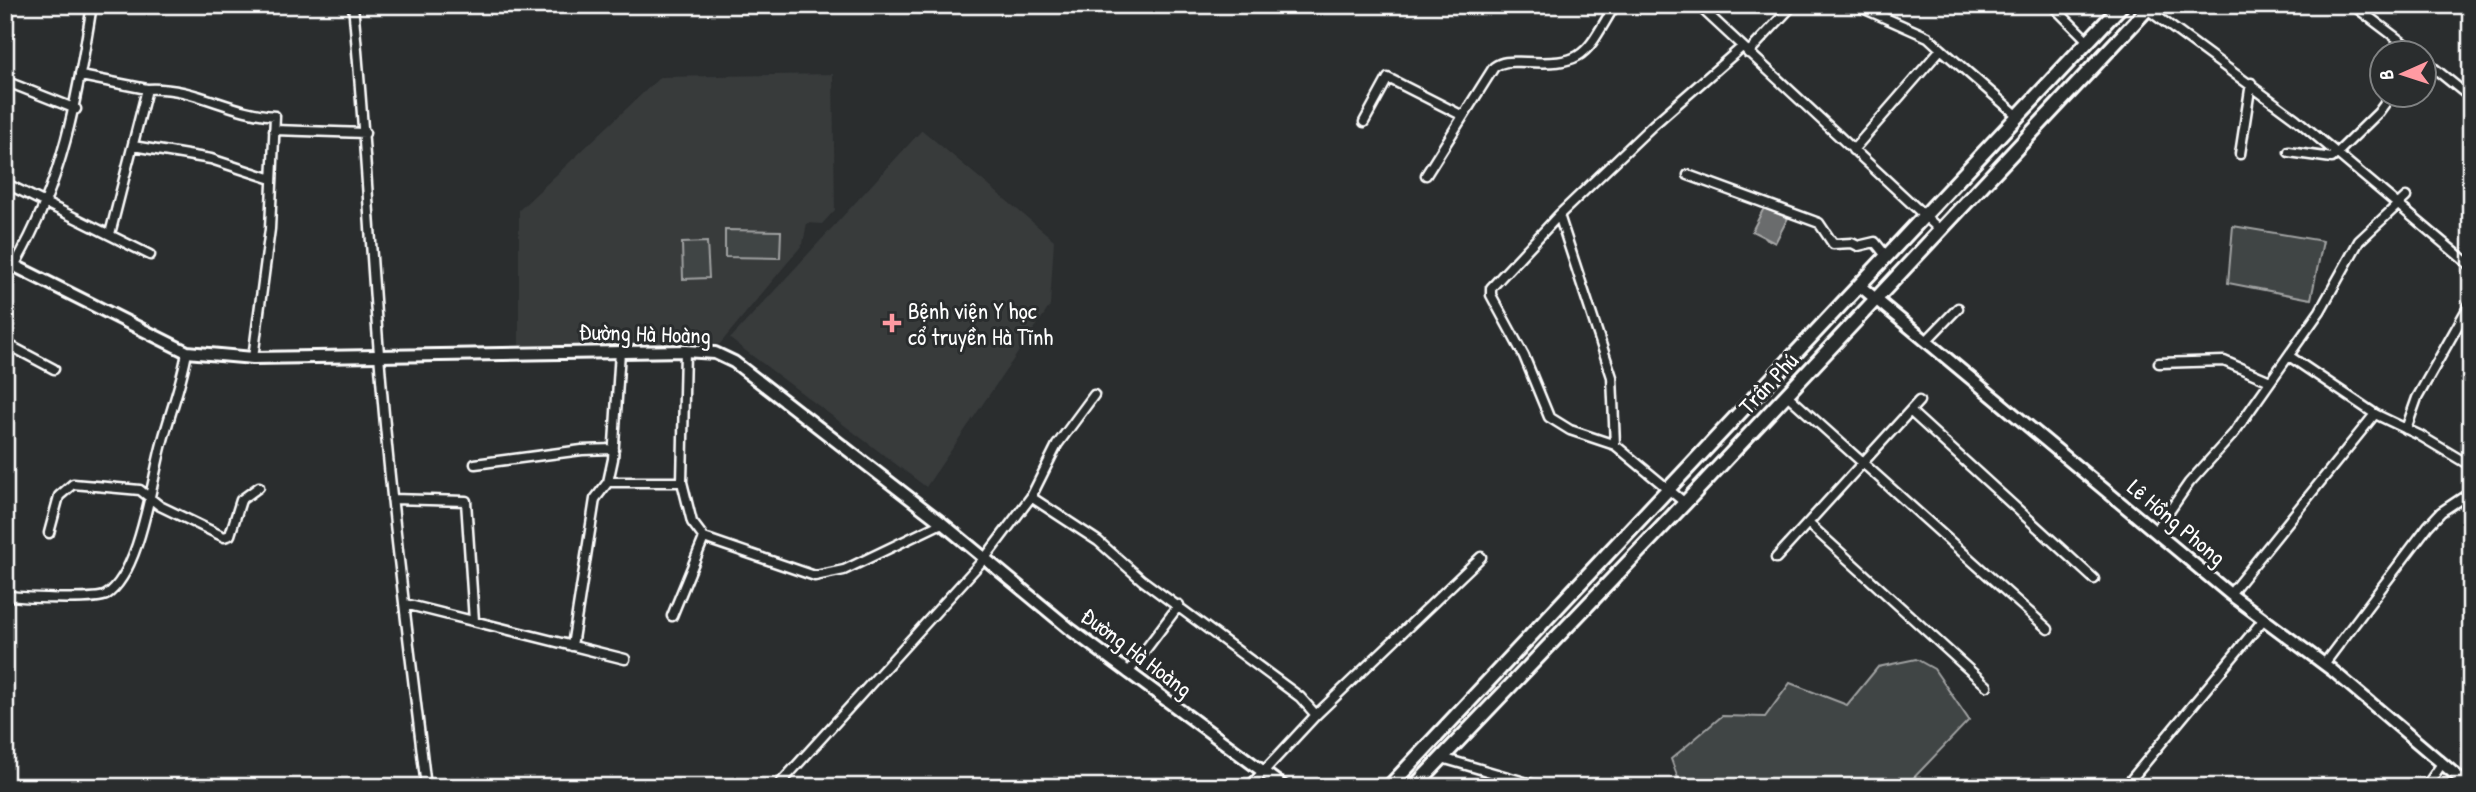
<svg xmlns="http://www.w3.org/2000/svg" width="2476" height="792" viewBox="0 0 2476 792" font-family="'Patrick Hand',sans-serif">
<rect width="100%" height="100%" fill="#2a2d2e"/>
<filter id="ink" filterUnits="userSpaceOnUse"><feTurbulence type="fractalNoise" baseFrequency=".0143" numOctaves="2"/><feDisplacementMap in="SourceGraphic" scale="14" xChannelSelector="R" yChannelSelector="G"/><feConvolveMatrix kernelMatrix="1 2 1 2 8 2 1 2 1" color-interpolation-filters="sRGB"/></filter>
<g filter="url(#ink)">
<path fill="#373a3b" d="M833 74 835 210 822 224 807 223 803 244 720 344 519 346V210L660 77Z
M922 130 1054 240 1050 306 926 487 730 339Z"/>
<path fill="#414445" stroke="#a0a2a2" stroke-width="2" d="M2233 226 2323 241 2311 299 2228 283Z
M725 230 781 231 780 258 725 257Z
M707 242 709 278 683 279 682 243Z
M1916 659 1934 669 1969 720 1905 787H1694L1678 778 1671 759 1722 716 1765 717 1790 683 1847 705 1878 667Z"/>
<path fill="#6a6c6d" stroke="#a6a7a7" stroke-width="2" d="M1764 208 1788 218 1775 243 1752 231Z"/>
<g fill="none" stroke-linecap="round" stroke-linejoin="round">
<path stroke="#a6a7a7" stroke-width="2.5" d="M2200 43 2290 110
M2301 118 2471 259"/>
<defs>
<path id="street" d="M353 5C364 122 370 238 379 354 390 499 409 643 426 787
M1698 5 1940 230
M1856 5 1928 37 1941 49
M2052 5 2088 41
M2353 5 2415 52
M2147 9 2296 119 2471 266
M1748 53 1793 5
M2424 60 2471 98
M81 76 147 89 110 234
M5 81 76 109
M147 89C193 86 229 113 275 116L270 229 253 358
M1364 122 1388 78 1463 116
M274 130 365 133
M133 146 211 159 272 179
M1853 150 1941 49 2018 116
M2289 152 2332 158 2378 113 2392 94
M2240 154 2251 83
M1426 175 1494 67C1504 60 1513 62 1526 62 1587 65 1585 54 1615 5
M1688 175 1819 223 1833 244 1852 243 1858 246 1875 242 1887 257
M5 183 150 255
M1559 215 1491 288V295L1524 356 1549 417 1570 430 1615 445
M14 266C63 182 77 100 92 5
M1926 341 1958 308
M5 343 54 369
M685 351 682 482 692 522 704 538 815 576 844 570 942 523
M2289 356 2375 414 2419 435 2471 466
M2159 363 2224 361 2270 381
M1786 394 2048 629
M1910 411 2094 579
M2406 429 2417 398 2471 302
M475 464 582 450 614 449
M608 482H682
M1031 497 1098 541 1142 580 1300 697 1316 715
M392 499 466 501 474 621
M1685 503 1615 445 1612 377 1559 215 1653 125 1742 47
M1808 523 1987 686
M2155 532 2189 483 2234 433 2320 311 2359 241 2406 197
M49 533 59 496 73 484 140 490 160 506 224 537 230 535 241 500 259 487
M1776 558 1919 401
M2230 594 2375 414
M5 595C17 598 97 601 106 595 141 573 152 477 163 440 171 410 182 382 187 352
M405 604 625 659
M672 616 704 538
M572 646 595 499 608 482 613 459 620 351
M2324 664 2428 526 2441 512 2471 492
M1128 673 1179 605
M1442 758 1542 787
M777 787 985 558 1031 497 1057 445 1094 395
M1249 787 1316 715 1481 557
M2125 787 2264 619
M2426 787 2441 765"/>
<path id="secondary" d="M5 261 187 352 253 358 685 351 715 353 734 362 942 523 1070 629 1284 787
M1860 286 2230 594 2332 670 2470 787"/>
<path id="primary" d="M1389 787 2122 5
M1414 787 1685 503 2151 5"/>
</defs>
<use href="#street" stroke="#fff" stroke-width="13"/>
<use href="#secondary" stroke="#fff" stroke-width="16"/>
<use href="#primary" stroke="#fff" stroke-width="18"/>
<use href="#street" stroke="#2a2d2e" stroke-width="8"/>
<use href="#secondary" stroke="#2a2d2e" stroke-width="10"/>
<use href="#primary" stroke="#2a2d2e" stroke-width="12"/>
</g>
</g>
<path fill="#ff9aa2" stroke="#2a2d2e" stroke-width="2.5" d="M888.5 312.5h7v7h7v7h-7v7h-7v-7h-7v-7h7z"/>
<g text-anchor="middle" dominant-baseline="central" stroke-width="6" stroke-linejoin="round" paint-order="stroke">
<g font-size="23" fill="#fff" stroke="#2a2d2e" text-anchor="start">
<text x="908" y="310">Bệnh viện Y học<tspan x="908" dy="26">cổ truyền Hà Tĩnh</tspan></text>
</g>
<g font-size="23" fill="#fff" stroke="#2a2d2e">
<text transform="translate(645 333) rotate(2)">Đường Hà Hoàng</text>
<text transform="translate(1768 383) rotate(-47)">Trần Phú</text>
<text transform="translate(2177 522) rotate(40)">Lê Hồng Phong</text>
<text transform="translate(1137 652) rotate(37)">Đường Hà Hoàng</text>
</g>
</g>
<rect width="2476" height="792" fill="none" stroke="#2a2d2e" stroke-width="28"/>
<rect x="14" y="14" width="2448" height="764" fill="none" stroke="#fff" stroke-width="2.5" filter="url(#ink)"/>
<g transform="translate(2403 74) rotate(267)"><circle r="33" fill="#2a2d2e" stroke="#7f8182" stroke-width="2"/>
<path d="M0-5L12 26L0 18L-12 26Z" fill="#ff9aa2"/>
<text y="-10" font-size="19" font-weight="bold" text-anchor="middle" fill="#ffffff">B</text>
</g>
</svg>
